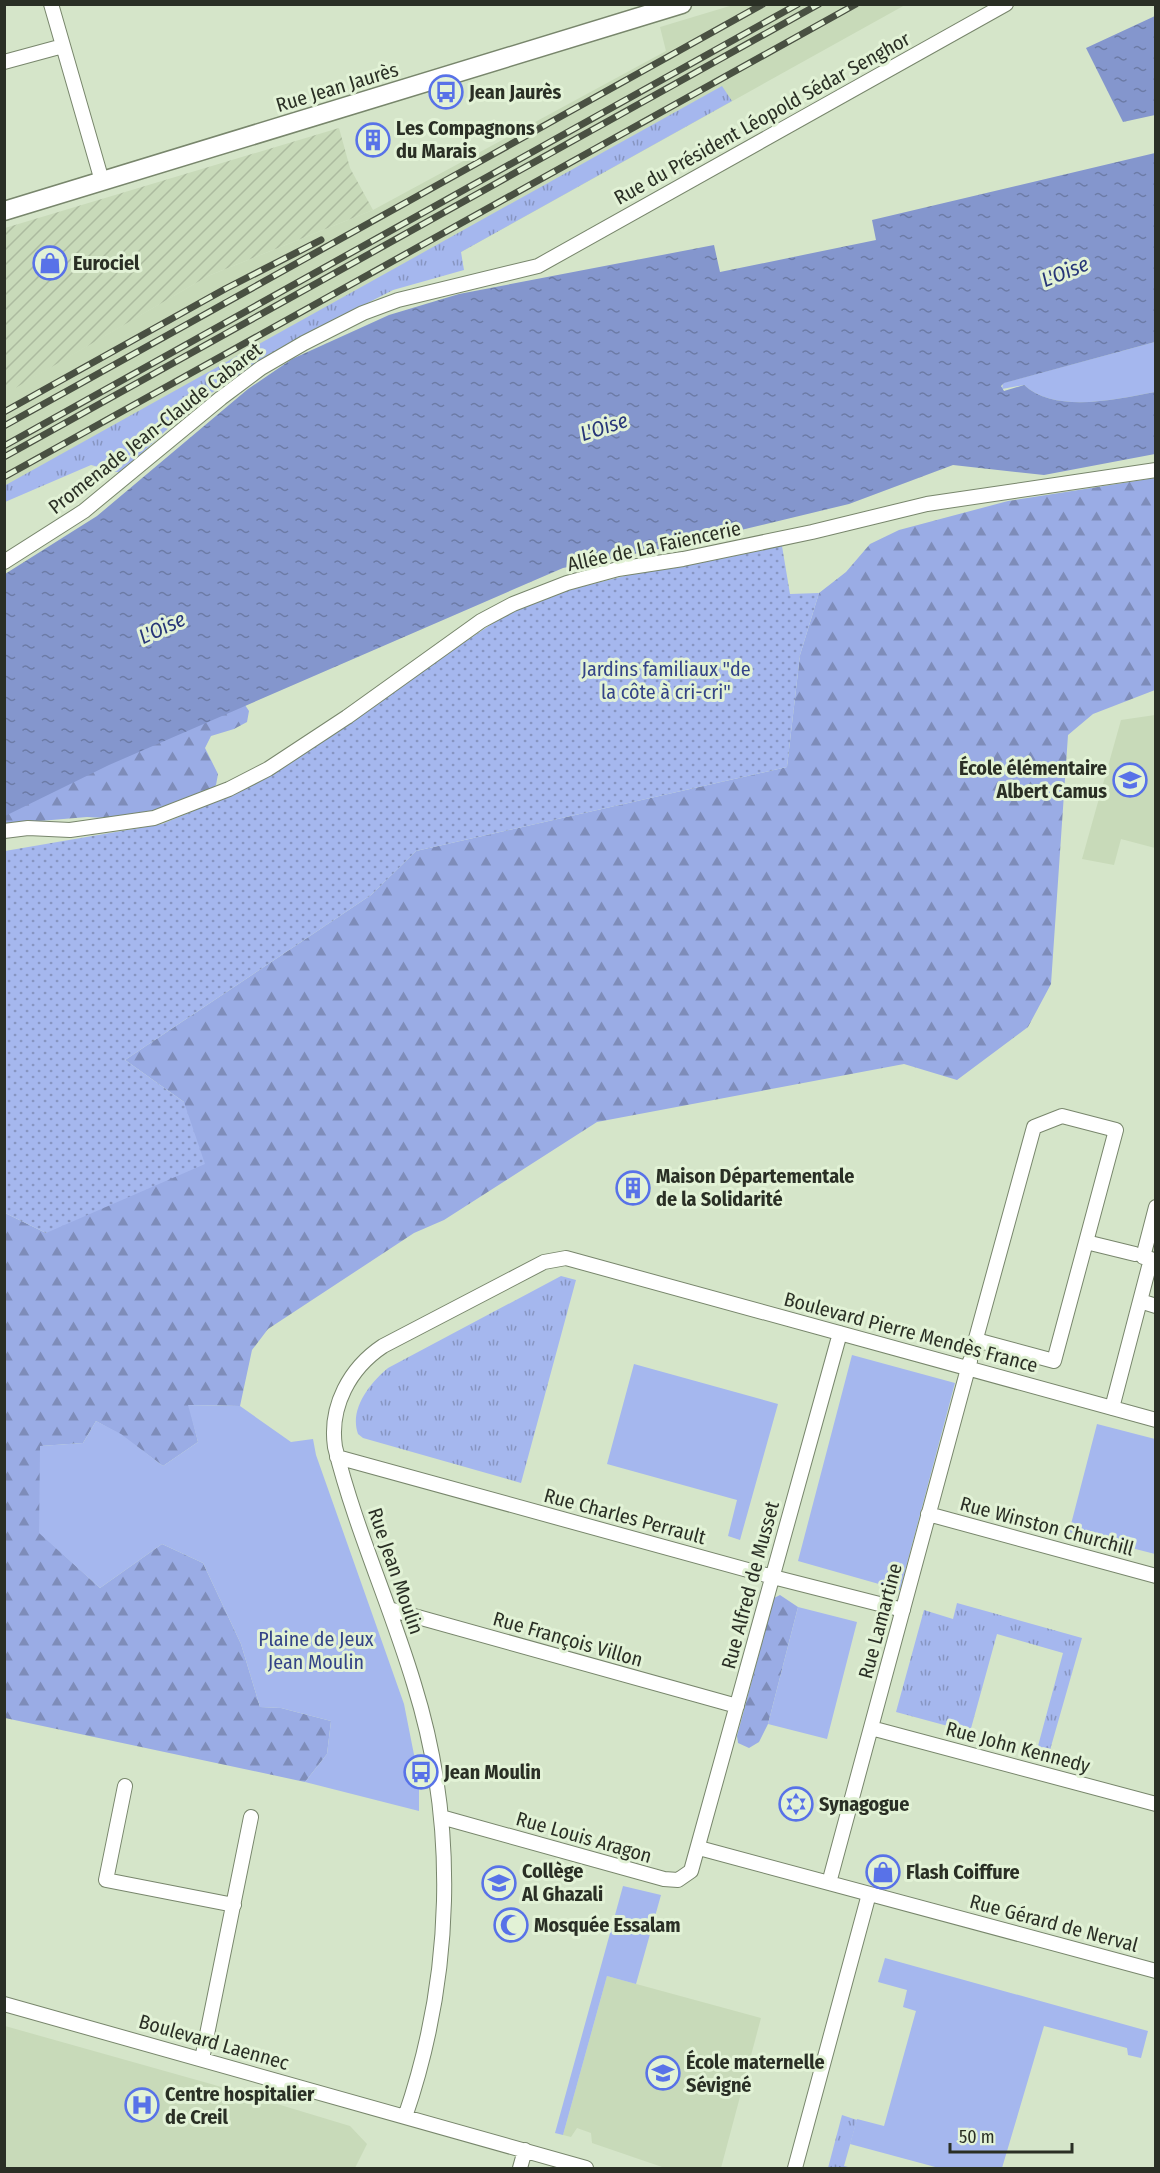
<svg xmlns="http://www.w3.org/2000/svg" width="1160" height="2173" viewBox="0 0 1160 2173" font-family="'Fira Sans Condensed',sans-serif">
<defs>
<pattern id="industrial-furrows" width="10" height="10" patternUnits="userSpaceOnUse" patternTransform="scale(1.5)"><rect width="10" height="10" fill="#c8dab9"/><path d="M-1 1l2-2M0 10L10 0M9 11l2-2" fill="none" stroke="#acbb9f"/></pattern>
<pattern id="grass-tufts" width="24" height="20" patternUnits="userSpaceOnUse" patternTransform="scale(1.5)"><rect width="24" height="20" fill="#a5b7ee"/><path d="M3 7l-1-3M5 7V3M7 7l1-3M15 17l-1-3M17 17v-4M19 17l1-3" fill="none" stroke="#8795c1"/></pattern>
<pattern id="forest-firs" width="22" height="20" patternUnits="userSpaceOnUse" patternTransform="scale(1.5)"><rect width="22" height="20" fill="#9aace5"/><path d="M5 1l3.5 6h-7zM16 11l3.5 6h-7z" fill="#7e8cb9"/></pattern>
<pattern id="garden-dots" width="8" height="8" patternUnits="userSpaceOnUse" patternTransform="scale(1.5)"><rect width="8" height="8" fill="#a5b7ee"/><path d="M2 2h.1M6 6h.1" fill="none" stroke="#8795c1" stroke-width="1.8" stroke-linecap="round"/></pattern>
<pattern id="water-ripples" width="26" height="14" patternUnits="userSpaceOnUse" patternTransform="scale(1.5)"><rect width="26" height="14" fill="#8496cd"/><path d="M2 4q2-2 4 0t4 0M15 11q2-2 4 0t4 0" fill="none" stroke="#6c7ba6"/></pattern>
</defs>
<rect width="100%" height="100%" fill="#d5e5c9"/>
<path fill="#c8dab9" d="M733 5H905L393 290 358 302 5 502 4 394 208 276 373 210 666 51 660 27Z
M1155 715V848L1121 839 1114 865 1082 859 1121 720Z
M607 1976 761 2018 721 2168H665L592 2143 591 2133 577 2128 571 2137 563 2135Z
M5 2026 211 2084 350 2126 367 2144 355 2168H5Z"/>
<path fill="url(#industrial-furrows)" d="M339 128 350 168 373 210 208 276 5 394V228Z"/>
<path fill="url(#grass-tufts)" d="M722 86 732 101 461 252 464 270 393 290 297 339 194 404 121 473 91 465 5 502 4 486Z
M561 1276 576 1280 521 1483 363 1438 358 1434C349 1409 370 1383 388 1368Z
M957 1603 1082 1638 1050 1750 1038 1746 1063 1653 997 1634 970 1732 896 1712 924 1610 953 1619Z
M842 2115 857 2120 844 2166 852 2168H828Z"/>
<path fill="url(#forest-firs)" d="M1155 478V690L1093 714 1068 735 1051 984 1028 1027 957 1080 904 1064 597 1122 444 1220 414 1233 268 1329 252 1350 240 1406 189 1405 198 1442 163 1466 121 1435 96 1421 83 1443 41 1446 40 1533 100 1588 162 1544 203 1563 241 1644 260 1707 281 1708 331 1721 327 1754 305 1782 5 1718V1213L46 1233 184 1102 125 1060 371 895 416 851 787 767 800 655 819 593 846 572 870 544 899 530 1008 501Z
M243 702 249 711 247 722 234 729 211 736 205 748 218 774 216 785 203 800 141 820 87 817 28 822 5 831 4 798Z
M780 1595 798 1607 768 1724 759 1742 749 1748 738 1743 737 1736 774 1598Z"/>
<path fill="#a5b7ee" d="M1155 342V392C1117 399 1056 414 1024 385L1002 389 1003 383Z
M852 1355 955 1383 900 1590 798 1561Z
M634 1364 778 1404 740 1540 728 1536 737 1500 607 1464Z
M188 1405 240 1406 291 1442 313 1439 316 1455 404 1704 419 1780V1811L305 1782 327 1754 331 1721 281 1708 260 1707 241 1644 203 1563 162 1544 100 1588 39 1533 40 1446 83 1443 96 1421 121 1434 163 1466 198 1442Z
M1097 1424 1155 1439V1554L1069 1532Z
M798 1607 857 1622 827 1739 768 1724Z
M623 1886 661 1895 636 1984 607 1976 563 2135 555 2133Z
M885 1958 1148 2031 1141 2058 1128 2055 1127 2048 1044 2026 1002 2168H939L850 2144 857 2119 884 2126 916 2011 903 2007 907 1990 878 1982Z"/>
<path fill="url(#garden-dots)" d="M782 546 790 594 819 593 800 655 787 767 416 851 371 895 125 1060 184 1102 205 1164 46 1233 5 1213V851L162 824 246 789 508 613 572 589 649 570Z"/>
<path fill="url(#water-ripples)" d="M1155 16V115L1123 122 1086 48Z
M1155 153V342L1004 383 1001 386 1004 391 1024 385C1056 414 1117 399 1155 392V454L1044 475 953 465 849 504 674 546 563 568 109 765 5 816V574L97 516 248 389 292 359 389 315 459 294 714 245 720 272 876 240 872 220Z"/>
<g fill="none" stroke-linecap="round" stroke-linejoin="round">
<defs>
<path id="street" d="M51 4 102 181
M4 62 63 46
M4 562 84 511 221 398 261 368 304 343 363 313 398 300 538 266 1006 4
M4 831 28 828 70 830 154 818 229 789 268 769 347 717 481 621 513 604 567 583 618 569 683 559 812 532 927 504 1156 470
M1140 1301 1156 1306
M976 1340 1054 1361 1086 1242
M972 1353 1034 1127 1062 1116 1116 1130 1086 1242 1135 1254
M1112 1408 1151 1259 1143 1257 1156 1207
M337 1457 773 1577 903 1610
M928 1514 1156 1576
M389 1609 737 1706
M871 1728 1156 1804
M125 1786 106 1880 234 1905
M441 1817 664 1879 678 1880 691 1871 840 1333
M699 1848 1156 1971
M829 1883 970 1361
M4 2004 586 2168
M202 2059 251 1817
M405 2117C453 1977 458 1825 414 1684 390 1604 355 1528 335 1447 329 1406 350 1368 383 1346L544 1262 566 1258 1156 1420
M520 2168 525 2150
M795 2168 869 1894"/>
<path id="secondary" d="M4 211 682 4"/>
</defs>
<use href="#street" stroke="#78866c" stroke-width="16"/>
<use href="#secondary" stroke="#78866c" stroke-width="21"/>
<use href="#street" stroke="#fff" stroke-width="14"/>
<use href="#secondary" stroke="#fff" stroke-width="18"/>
<defs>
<path id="rail" d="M4 412 225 289 321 240
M4 426 763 4
M4 446 798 4
M4 457 819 4
M4 477 856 4"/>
</defs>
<use href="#rail" stroke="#495042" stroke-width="7"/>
<use href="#rail" stroke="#e2f2d6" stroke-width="4.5" stroke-dasharray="14" stroke-linecap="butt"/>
</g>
<defs>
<symbol id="bus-ring" viewBox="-11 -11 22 22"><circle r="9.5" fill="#e2f2d6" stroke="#5872e8" stroke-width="1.5"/><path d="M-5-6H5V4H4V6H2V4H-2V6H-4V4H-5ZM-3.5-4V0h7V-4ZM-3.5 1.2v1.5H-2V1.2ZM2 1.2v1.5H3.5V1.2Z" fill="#5872e8"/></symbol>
<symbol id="building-ring" viewBox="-11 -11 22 22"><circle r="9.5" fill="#e2f2d6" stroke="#5872e8" stroke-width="1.5"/><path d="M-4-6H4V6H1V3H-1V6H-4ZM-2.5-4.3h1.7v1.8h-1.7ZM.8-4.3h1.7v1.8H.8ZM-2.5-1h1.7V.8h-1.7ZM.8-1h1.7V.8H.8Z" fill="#5872e8"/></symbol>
<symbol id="shop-ring" viewBox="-11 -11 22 22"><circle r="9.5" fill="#e2f2d6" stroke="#5872e8" stroke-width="1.5"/><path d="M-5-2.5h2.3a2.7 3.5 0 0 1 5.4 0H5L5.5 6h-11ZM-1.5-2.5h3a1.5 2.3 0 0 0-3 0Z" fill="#5872e8"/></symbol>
<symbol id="school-ring" viewBox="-11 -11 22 22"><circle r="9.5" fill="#e2f2d6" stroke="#5872e8" stroke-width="1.5"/><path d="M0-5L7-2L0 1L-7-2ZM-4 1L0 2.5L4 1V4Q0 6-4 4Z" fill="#5872e8"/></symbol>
<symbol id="synagogue-ring" viewBox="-11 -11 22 22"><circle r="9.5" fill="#e2f2d6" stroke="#5872e8" stroke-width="1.5"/><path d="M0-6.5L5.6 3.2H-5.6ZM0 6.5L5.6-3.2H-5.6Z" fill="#5872e8"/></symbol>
<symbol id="mosque-ring" viewBox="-11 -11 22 22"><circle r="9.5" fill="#e2f2d6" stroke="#5872e8" stroke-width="1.5"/><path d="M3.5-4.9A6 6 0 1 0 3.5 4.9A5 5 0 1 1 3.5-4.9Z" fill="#5872e8"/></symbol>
<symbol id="hospital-ring" viewBox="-11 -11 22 22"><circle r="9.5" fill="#e2f2d6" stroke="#5872e8" stroke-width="1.5"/><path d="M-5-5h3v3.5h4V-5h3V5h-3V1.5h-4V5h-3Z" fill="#5872e8"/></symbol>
</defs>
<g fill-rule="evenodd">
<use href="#bus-ring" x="427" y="73" width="38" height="38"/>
<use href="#building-ring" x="354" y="121" width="38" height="38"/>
<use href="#shop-ring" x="31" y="244" width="38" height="38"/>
<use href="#school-ring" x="1111" y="761" width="38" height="38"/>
<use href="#building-ring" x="614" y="1169" width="38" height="38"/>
<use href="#bus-ring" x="402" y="1753" width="38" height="38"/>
<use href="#synagogue-ring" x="777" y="1785" width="38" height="38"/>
<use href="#shop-ring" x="864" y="1853" width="38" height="38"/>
<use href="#school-ring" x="480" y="1864" width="38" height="38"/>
<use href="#mosque-ring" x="492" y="1906" width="38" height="38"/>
<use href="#school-ring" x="644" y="2054" width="38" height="38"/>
<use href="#hospital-ring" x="123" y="2086" width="38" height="38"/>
</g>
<g text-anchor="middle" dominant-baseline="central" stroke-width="6" stroke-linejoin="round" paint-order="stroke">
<g font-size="20" fill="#2a2f25" stroke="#e2f2d6">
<text transform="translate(337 87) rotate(-17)">Rue Jean Jaurès</text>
<text transform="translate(762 118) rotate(-29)">Rue du Président Léopold Sédar Senghor</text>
<text transform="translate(155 428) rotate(-38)">Promenade Jean-Claude Cabaret</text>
<text transform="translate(654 546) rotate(-12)">Allée de La Faïencerie</text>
<text transform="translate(911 1332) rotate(15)">Boulevard Pierre Mendès France</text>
<text transform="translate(625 1516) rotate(15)">Rue Charles Perrault</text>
<text transform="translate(1047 1526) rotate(15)">Rue Winston Churchill</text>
<text transform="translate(396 1571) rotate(71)">Rue Jean Moulin</text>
<text transform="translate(750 1585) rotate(-75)">Rue Alfred de Musset</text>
<text transform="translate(880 1621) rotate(-75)">Rue Lamartine</text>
<text transform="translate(568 1639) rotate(16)">Rue François Villon</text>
<text transform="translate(1018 1747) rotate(15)">Rue John Kennedy</text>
<text transform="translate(584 1837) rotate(16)">Rue Louis Aragon</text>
<text transform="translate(1054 1923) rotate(15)">Rue Gérard de Nerval</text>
<text transform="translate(214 2042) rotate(16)">Boulevard Laennec</text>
</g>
<g font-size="20" font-weight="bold" fill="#2a2f25" stroke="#e2f2d6" text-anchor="start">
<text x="469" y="92">Jean Jaurès</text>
<text x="396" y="128">Les Compagnons<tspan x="396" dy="23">du Marais</tspan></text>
<text x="73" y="263">Eurociel</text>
<text x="1107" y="768" text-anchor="end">École élémentaire<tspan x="1107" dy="23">Albert Camus</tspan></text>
<text x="656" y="1176">Maison Départementale<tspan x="656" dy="23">de la Solidarité</tspan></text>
<text x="444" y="1772">Jean Moulin</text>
<text x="819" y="1804">Synagogue</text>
<text x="522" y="1871">Collège<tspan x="522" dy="23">Al Ghazali</tspan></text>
<text x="906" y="1872">Flash Coiffure</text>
<text x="534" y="1925">Mosquée Essalam</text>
<text x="686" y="2062">École maternelle<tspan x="686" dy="23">Sévigné</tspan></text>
<text x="165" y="2094">Centre hospitalier<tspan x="165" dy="23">de Creil</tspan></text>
</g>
<g font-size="20" fill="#334387" stroke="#e2f2d6">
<text x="666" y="669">Jardins familiaux "de<tspan x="666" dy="23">la côte à cri-cri"</tspan></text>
<text x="316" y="1639">Plaine de Jeux<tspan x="316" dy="23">Jean Moulin</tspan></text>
</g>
<g font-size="21" font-style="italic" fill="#273678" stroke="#e2f2d6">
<text transform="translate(1065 272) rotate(-22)">L'Oise</text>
<text transform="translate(604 427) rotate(-18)">L'Oise</text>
<text transform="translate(162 628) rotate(-25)">L'Oise</text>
</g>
</g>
<rect width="1160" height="2173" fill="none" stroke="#2a2f25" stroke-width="12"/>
<path d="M950 2143v9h122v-9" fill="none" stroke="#2a2f25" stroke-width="3"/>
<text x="959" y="2143" font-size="18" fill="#2a2f25" stroke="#e2f2d6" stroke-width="4.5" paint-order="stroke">50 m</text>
</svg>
